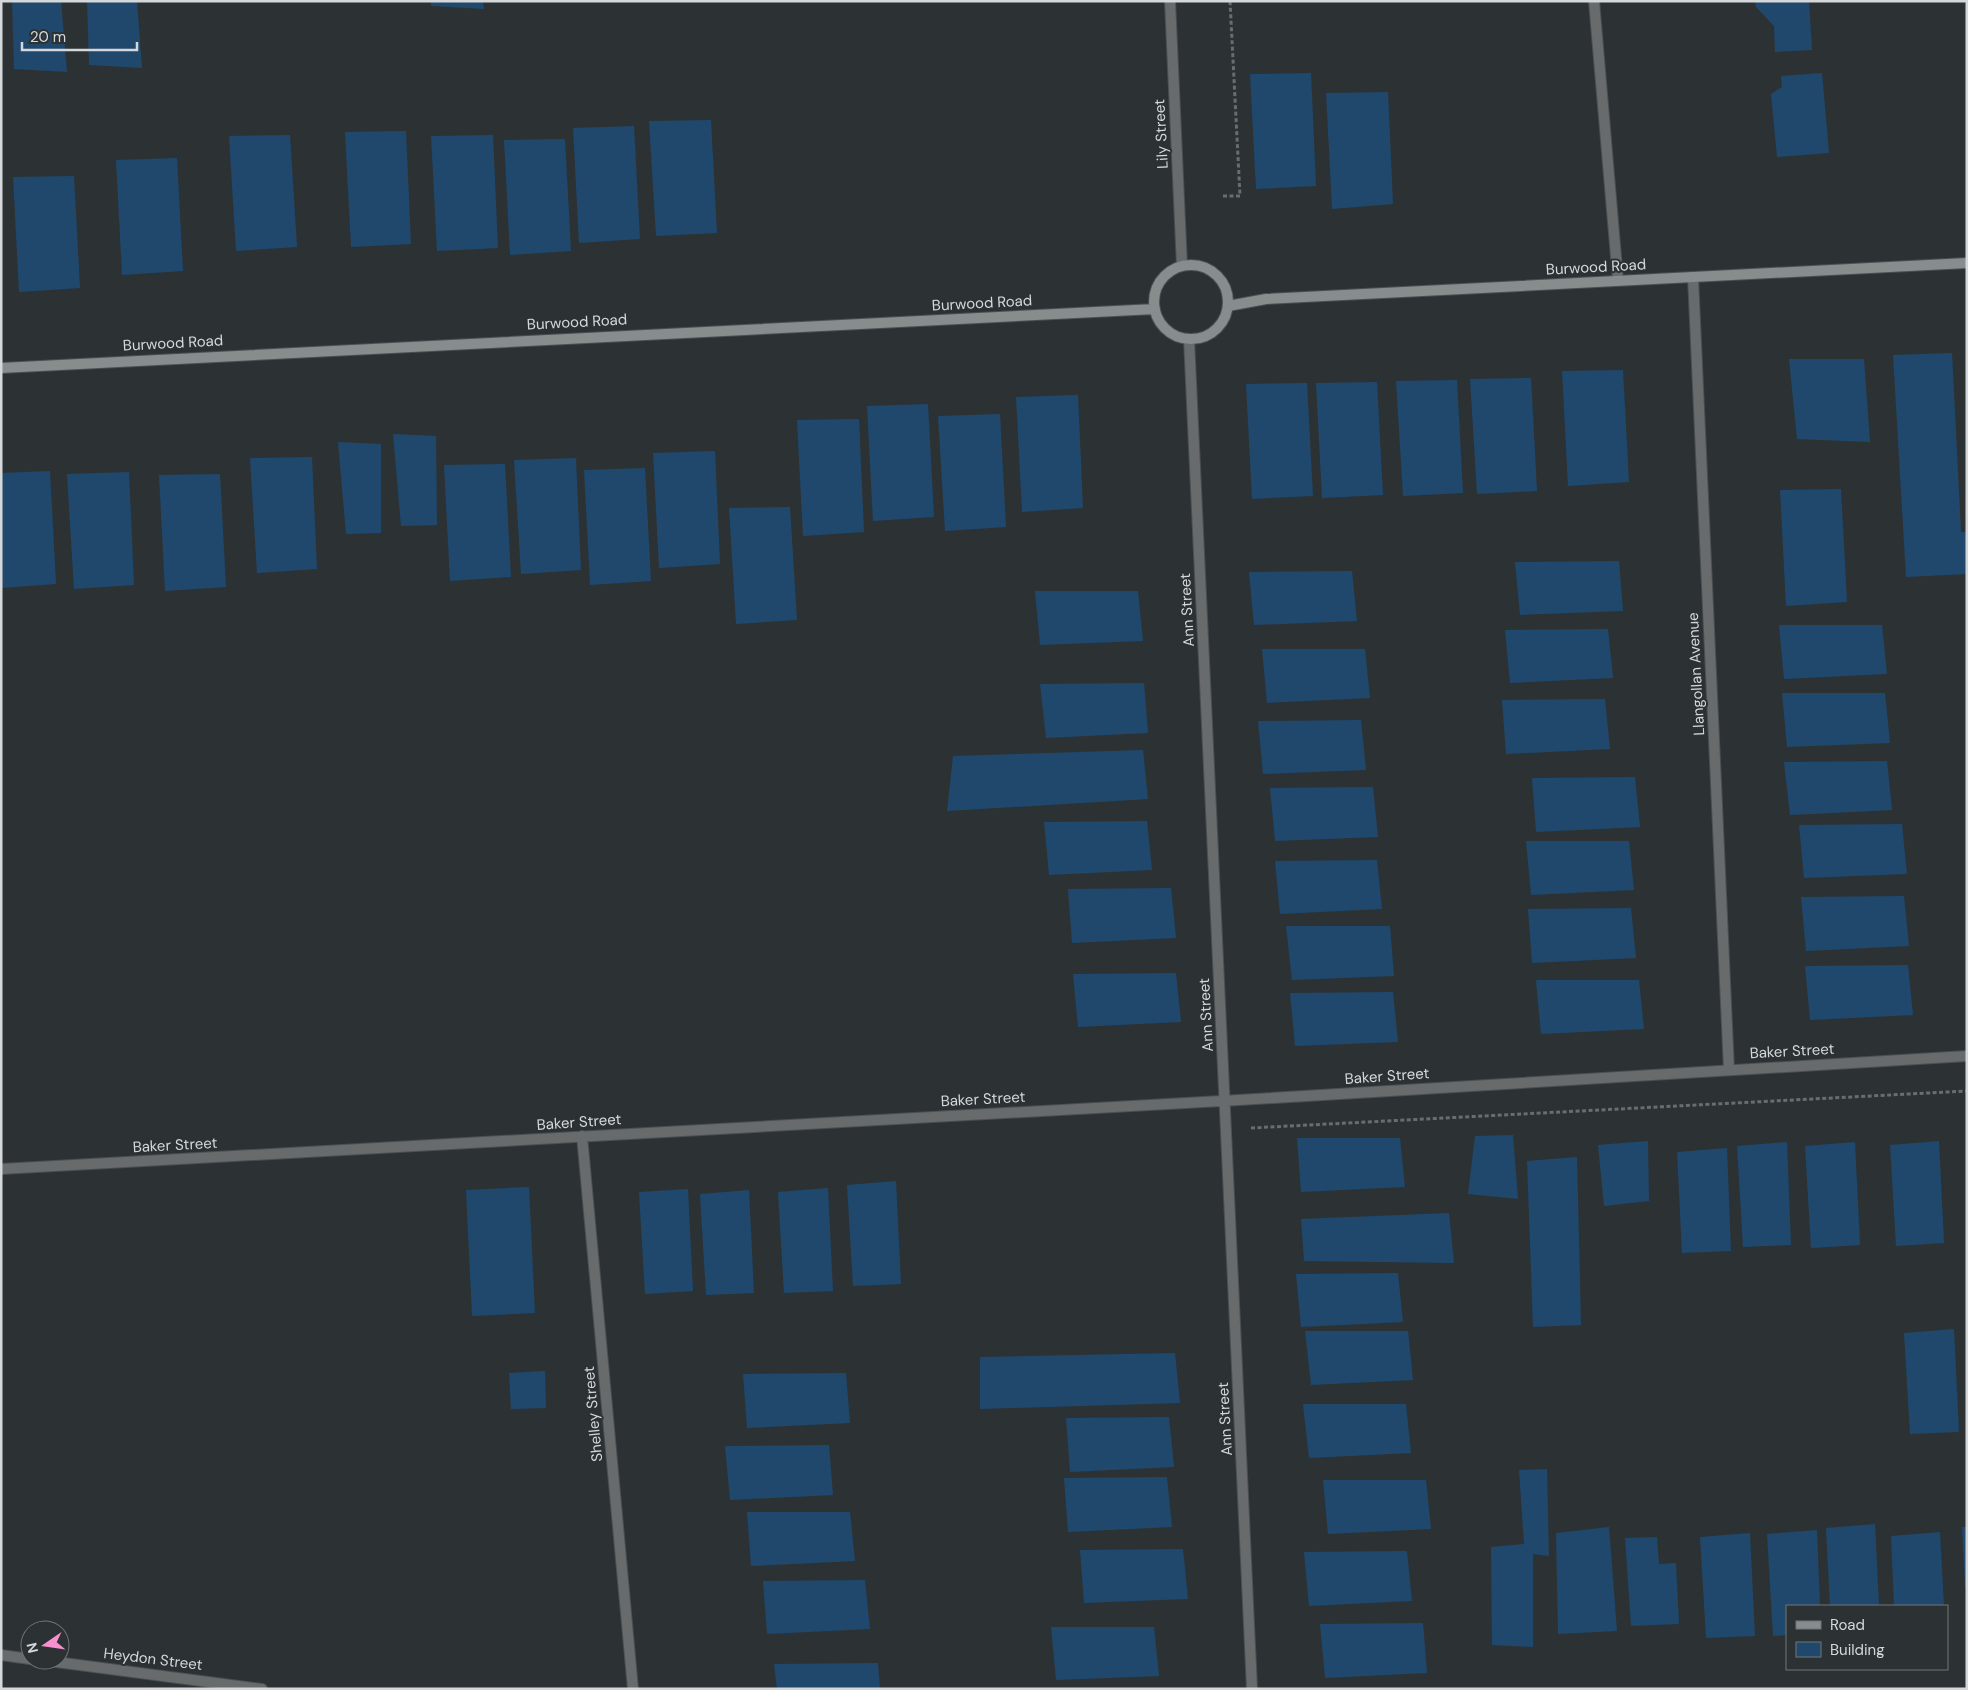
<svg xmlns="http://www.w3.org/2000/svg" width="1968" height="1690" viewBox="0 0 1968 1690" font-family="'DM Sans',sans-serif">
<rect width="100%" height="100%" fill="#2c3234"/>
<path fill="#20486d" d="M12 1H61L67 72 14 69Z
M87 1H137L142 68 89 65Z
M431 1H483L484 9 431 6Z
M1755 1H1809L1812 50 1775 52 1774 26 1756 7Z
M1311 73 1316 186 1256 189 1250 74Z
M1822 73 1829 153 1777 157 1771 94 1782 87 1781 76Z
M1388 92 1393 204 1332 209 1326 93Z
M711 120 717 233 656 236 649 121Z
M634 126 640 239 579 243 573 128Z
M406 131 411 244 351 247 345 132Z
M290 135 297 247 236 251 229 136Z
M493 135 498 248 437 251 431 136Z
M565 139 571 251 510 255 504 140Z
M177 158 183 271 122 275 116 160Z
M74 176 80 288 19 292 13 177Z
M1952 353 1961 532H1967V574L1906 577 1893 355Z
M1789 359H1864L1870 442 1797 439Z
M1623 370 1629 482 1568 486 1562 371Z
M1531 378 1537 491 1477 494 1470 379Z
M1457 380 1463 493 1403 496 1396 381Z
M1377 382 1383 495 1322 498 1316 383Z
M1307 383 1313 496 1252 499 1246 384Z
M1078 395 1083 508 1022 512 1016 397Z
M928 404 934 517 873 521 867 406Z
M1000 414 1006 527 945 531 938 416Z
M859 419 864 532 803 536 797 420Z
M393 434 436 436 437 525 401 526Z
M338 442 381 444V533L346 534Z
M715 451 720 564 659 568 653 453Z
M312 457 317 569 257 573 250 458Z
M576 458 581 570 521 574 514 460Z
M505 464 511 577 450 581 444 465Z
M645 468 651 581 590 585 584 470Z
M50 471 56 584 1 588V473Z
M129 472 134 585 74 589 67 474Z
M220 474 226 587 165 591 159 475Z
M1841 489 1847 602 1786 606 1780 490Z
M790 507 797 620 736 624 729 508Z
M1619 561 1623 611 1520 615 1515 562Z
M1352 571 1357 621 1254 625 1249 572Z
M1035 591H1138L1143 641 1040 645Z
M1779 625H1882L1887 674 1784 679Z
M1608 629 1613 678 1510 683 1505 630Z
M1262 649H1365L1370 698 1267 703Z
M1144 683 1148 733 1046 738 1040 684Z
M1782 693H1885L1890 743 1787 747Z
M1605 699 1610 749 1506 754 1502 700Z
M1361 720 1366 770 1263 774 1258 721Z
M1143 750 1148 799 947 811 953 756Z
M1887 761 1892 810 1790 815 1784 762Z
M1635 777 1640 827 1536 832 1532 778Z
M1373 787 1378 837 1275 841 1270 788Z
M1147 821 1152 870 1049 875 1044 822Z
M1902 824 1907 874 1804 878 1799 825Z
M1526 841H1629L1634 890 1531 895Z
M1377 860 1382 909 1280 914 1275 861Z
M1171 888 1176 938 1072 943 1068 889Z
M1904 896 1909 946 1806 951 1801 897Z
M1631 908 1636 958 1532 963 1528 909Z
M1286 926H1390L1394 976 1292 980Z
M1908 965 1913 1015 1810 1020 1805 966Z
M1176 973 1181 1022 1078 1027 1073 974Z
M1536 980H1639L1644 1029 1541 1034Z
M1393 992 1398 1042 1295 1046 1290 993Z
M1513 1135 1518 1199 1468 1194 1475 1136Z
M1297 1138H1400L1405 1187 1301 1192Z
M1648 1141 1649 1201 1604 1206 1598 1145Z
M1939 1141 1944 1243 1896 1246 1890 1145Z
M1787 1142 1791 1245 1743 1247 1737 1146Z
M1855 1142 1860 1245 1811 1248 1805 1146Z
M1727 1148 1731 1251 1682 1253 1677 1152Z
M1577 1157 1581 1325 1533 1327 1527 1161Z
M896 1181 901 1284 853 1286 847 1185Z
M529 1187 535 1313 472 1316 466 1190Z
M828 1188 833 1291 784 1293 778 1192Z
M688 1189 693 1291 645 1294 639 1192Z
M749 1190 754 1293 706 1295 700 1194Z
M1449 1213 1454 1263 1304 1261 1301 1219Z
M1398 1273 1403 1322 1301 1327 1296 1274Z
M1954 1329 1959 1432 1910 1434 1904 1333Z
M1305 1331H1408L1413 1380 1311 1385Z
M1175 1353 1180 1403 980 1409V1357Z
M545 1371 546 1408 511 1409 509 1373Z
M846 1373 850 1423 747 1428 743 1374Z
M1303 1404H1406L1411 1453 1309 1458Z
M1169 1417 1174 1467 1070 1472 1066 1418Z
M829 1445 833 1495 730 1500 725 1446Z
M1547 1469 1549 1556 1533 1554V1647L1492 1645 1491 1547 1524 1544 1519 1470Z
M1167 1477 1172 1527 1068 1532 1064 1478Z
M1323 1480H1426L1431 1529 1328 1534Z
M747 1512H850L855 1561 751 1566Z
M1875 1524 1879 1606H1830L1826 1528Z
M1609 1527 1617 1631 1558 1634 1556 1533Z
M1962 1527H1967V1588H1965Z
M1817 1530 1820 1606H1787V1635L1773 1636 1767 1534Z
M1940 1532 1944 1606H1894L1891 1536Z
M1750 1533 1755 1636 1706 1638 1700 1537Z
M1657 1537 1659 1564 1676 1563 1679 1624 1631 1626 1625 1538Z
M1183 1549 1188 1599 1084 1603 1080 1550Z
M1407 1551 1412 1601 1309 1606 1304 1552Z
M865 1580 870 1629 767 1634 763 1581Z
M1423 1623 1427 1673 1325 1678 1320 1624Z
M1051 1627H1154L1159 1676 1056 1680Z
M878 1663 880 1689H777L774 1664Z"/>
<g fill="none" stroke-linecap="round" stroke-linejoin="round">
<defs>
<path id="lane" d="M1594 1 1618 280"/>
<path id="street" d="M1170 1 1182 266
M1693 277 1729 1070
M1189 339 1252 1689
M582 1136 633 1689
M1 1169 1239 1100 1967 1056
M1 1655 30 1659
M41 1660 262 1689"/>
<path id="secondary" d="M1154 302a37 37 0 1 1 74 0a37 37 0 1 1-74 0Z
M1228 306 1266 299 1967 263
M1 368 1155 309"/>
</defs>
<use href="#lane" stroke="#4a5052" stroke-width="12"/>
<use href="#street" stroke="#4a5052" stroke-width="12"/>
<use href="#secondary" stroke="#4a5052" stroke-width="12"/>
<path stroke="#686d6f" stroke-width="3" stroke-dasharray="4 2.5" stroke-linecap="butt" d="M1223 196H1240L1230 1
M1251 1128 1967 1091"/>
<use href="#lane" stroke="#686b6c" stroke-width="10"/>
<use href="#street" stroke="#686b6c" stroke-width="10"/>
<use href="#secondary" stroke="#878c8d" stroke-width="10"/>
</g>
<g text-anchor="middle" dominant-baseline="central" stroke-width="4" stroke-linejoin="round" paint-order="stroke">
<g font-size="15" fill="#d5d8da" stroke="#2c3234">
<text transform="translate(1161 134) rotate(-93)">Lily Street</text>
<text transform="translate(1596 267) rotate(-3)">Burwood Road</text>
<text transform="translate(982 303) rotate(-3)">Burwood Road</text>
<text transform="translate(577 322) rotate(-3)">Burwood Road</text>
<text transform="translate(173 343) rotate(-3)">Burwood Road</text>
<text transform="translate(1187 610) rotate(-93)">Ann Street</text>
<text transform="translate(1696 674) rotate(-93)">Llangollan Avenue</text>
<text transform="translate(1206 1015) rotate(-93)">Ann Street</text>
<text transform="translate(1792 1051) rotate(-3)">Baker Street</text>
<text transform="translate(1387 1076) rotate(-4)">Baker Street</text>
<text transform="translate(983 1099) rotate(-3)">Baker Street</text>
<text transform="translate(579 1122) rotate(-4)">Baker Street</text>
<text transform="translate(175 1145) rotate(-3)">Baker Street</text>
<text transform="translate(593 1414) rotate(-95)">Shelley Street</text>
<text transform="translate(1225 1419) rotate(-93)">Ann Street</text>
<text transform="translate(153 1659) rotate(7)">Heydon Street</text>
</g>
</g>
<rect width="1968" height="1690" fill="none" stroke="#d5d8da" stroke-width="5"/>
<rect x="1786" y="1605" width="162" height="65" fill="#2c3234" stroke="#707476"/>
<rect x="1796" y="1621" width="25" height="8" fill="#878c8d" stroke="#707476"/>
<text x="1830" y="1630" font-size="15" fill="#d5d8da">Road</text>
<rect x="1796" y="1642" width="25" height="15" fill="#20486d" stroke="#707476"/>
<text x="1830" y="1655" font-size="15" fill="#d5d8da">Building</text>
<g transform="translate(45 1645) rotate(257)"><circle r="24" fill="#2c3234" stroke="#707476"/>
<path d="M0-4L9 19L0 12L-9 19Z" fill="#f790ce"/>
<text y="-8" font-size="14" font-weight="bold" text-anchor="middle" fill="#d5d8da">N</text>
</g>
<path d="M22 42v8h115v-8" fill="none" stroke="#d5d8da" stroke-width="2.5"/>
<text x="30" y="42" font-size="15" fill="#d5d8da" stroke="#2c3234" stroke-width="4" paint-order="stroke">20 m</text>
</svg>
